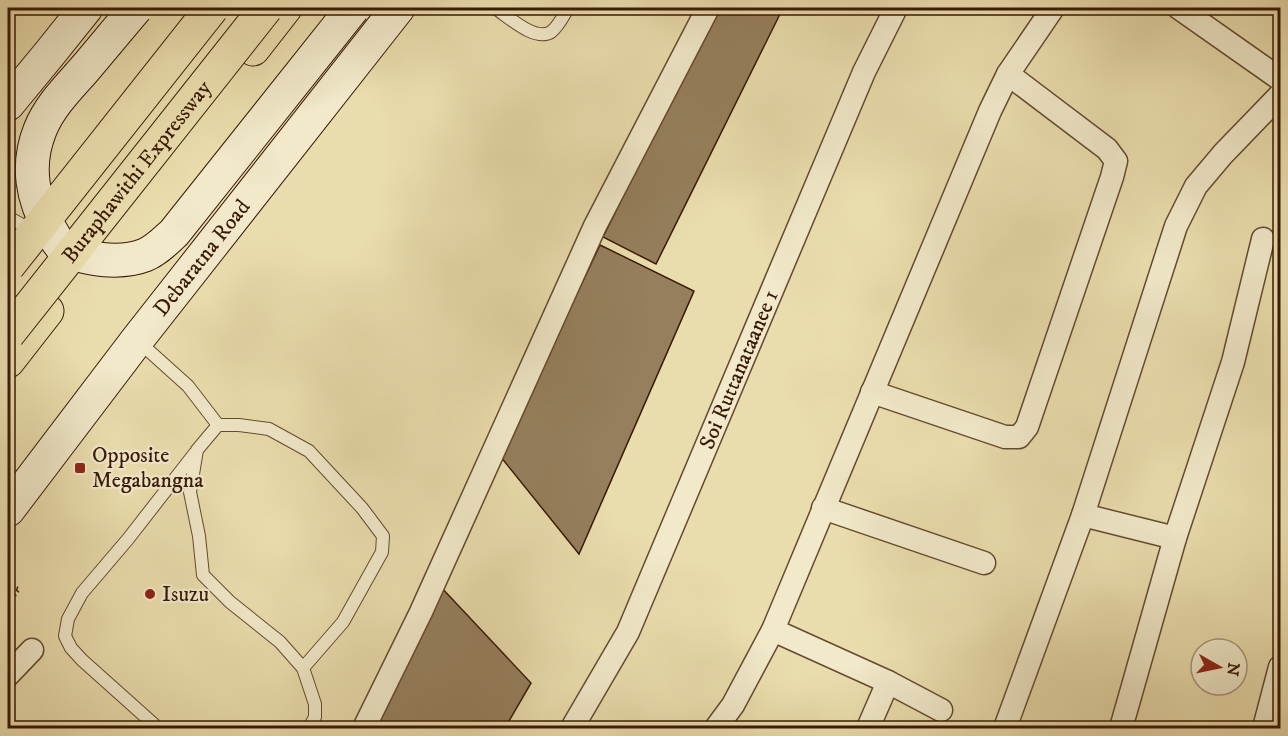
<svg xmlns="http://www.w3.org/2000/svg" width="1288" height="736" viewBox="0 0 1288 736" font-family="'IM FELL DW Pica',serif">
<rect width="100%" height="100%" fill="#eaddad"/>
<filter id="stains"><feTurbulence type="fractalNoise" baseFrequency=".00333" numOctaves="4"/><feColorMatrix values="0 0 0 0 .2 0 0 0 0 .09 0 0 0 0 .02 0 0 0 .5 -.17"/></filter>
<radialGradient id="worn" r=".72"><stop offset=".6" stop-color="#630" stop-opacity="0"/><stop offset="1" stop-color="#630" stop-opacity=".3"/></radialGradient>
<path fill="#957f5d" stroke="#391907" stroke-width="1.5" d="M717 8H783L656 264 603 237Z
M600 245 694 291 579 554 500 456Z
M439 585 531 683 505 728H369Z"/>
<g fill="none" stroke-linecap="round" stroke-linejoin="round">
<defs>
<path id="lane" d="M495 8C509 17 535 42 551 32 558 27 564 15 568 8
M138 341 188 386 218 425 197 450 190 492 199 536 203 575 230 602 280 642 303 668 315 704V717L309 728
M218 425H239L269 429 309 451 362 508 383 536 382 552 343 622 303 668
M158 728 82 660 71 648 65 636 68 619 82 593 128 539 195 453"/>
<g id="street">
<path d="M1179 8 1280 79"/>
<path d="M872 392 1005 437H1019L1027 427 1112 177 1116 161 1107 149 1008 74"/>
<path d="M823 508 984 563"/>
<path d="M1083 515 1175 538"/>
<path d="M773 630 888 682 941 710"/>
<path d="M8 675 32 650"/>
<path d="M364 728 421 612 595 226 708 8"/>
<path id="s1" d="M572 728 628 632 864 72 896 8"/>
<path d="M716 728 733 705 773 630 990 111 1008 74 1053 8"/>
<path d="M868 728 888 682"/>
<path d="M1005 728 1083 515 1176 226 1196 186 1223 154 1280 95"/>
<path d="M1121 728 1175 538 1233 362 1263 239"/>
<path d="M1264 728 1280 667"/>
</g>
<g id="secondary">
<path d="M8 104 50 53 86 8"/>
<path id="s2" d="M8 510 137 340 398 8"/>
</g>
<path id="highway" d="M253 49 285 8
M8 361 47 311"/>
</defs>
<use href="#lane" stroke="#654a30" stroke-width="14"/>
<use href="#street" stroke="#654a30" stroke-width="25"/>
<use href="#secondary" stroke="#391907" stroke-width="35"/>
<use href="#highway" stroke="#391907" stroke-width="35"/>
<path stroke="#391907" stroke-width="4" stroke-dasharray="1.5 3" stroke-linecap="butt" d="M8 585 19 589 8 604"/>
<use href="#lane" stroke="#f1e9ca" stroke-width="12"/>
<use href="#street" stroke="#f1e9ca" stroke-width="22"/>
<use href="#secondary" stroke="#f1e9ca" stroke-width="33"/>
<use href="#highway" stroke="#eaddad" stroke-width="33"/>
<defs>
<path id="lane-bridge" d="M8 217 35 232"/>
<path id="secondary-bridge" d="M136 8C118 29 101 50 83 71 67 89 49 107 40 130 26 165 32 200 51 231 54 235 57 242 61 246 82 261 122 264 145 255 157 250 165 241 174 233L353 8"/>
<g id="highway-bridge">
<path d="M8 266 212 8"/>
<path id="s3" d="M8 334 266 8"/>
</g>
</defs>
<use href="#lane-bridge" stroke="#654a30" stroke-width="14" stroke-linecap="butt"/>
<use href="#secondary-bridge" stroke="#391907" stroke-width="35" stroke-linecap="butt"/>
<use href="#highway-bridge" stroke="#391907" stroke-width="35" stroke-linecap="butt"/>
<use href="#lane-bridge" stroke="#f1e9ca" stroke-width="12"/>
<use href="#secondary-bridge" stroke="#f1e9ca" stroke-width="33"/>
<use href="#highway-bridge" stroke="#eaddad" stroke-width="33"/>
</g>
<g fill="#8f2418" stroke="#f1e9ca" stroke-width="2">
<rect x="74" y="462" width="12" height="12" rx="3"/>
<circle cx="150" cy="594" r="6"/>
</g>
<g text-anchor="middle" dominant-baseline="central" stroke-width="4.5" stroke-linejoin="round" paint-order="stroke">
<g font-size="22" fill="#391907" stroke="#f1e9ca">
<text stroke="none"><textPath href="#s3" startOffset="207">Buraphawithi Expressway</textPath></text>
<text stroke="none"><textPath href="#s2" startOffset="318">Debaratna Road</textPath></text>
<text stroke="none"><textPath href="#s1" startOffset="396">Soi Ruttanataanee 1</textPath></text>
</g>
<g font-size="22" fill="#391907" stroke="#f1e9ca" text-anchor="start">
<text x="92" y="455">Opposite<tspan x="92" dy="25">Megabangna</tspan></text>
<text x="162" y="594">Isuzu</text>
</g>
</g>
<rect width="1288" height="736" fill="none" stroke="#eaddad" stroke-width="30"/>
<rect x="9" y="9" width="1270" height="718" fill="none" stroke="#391907" stroke-width="3"/>
<rect x="15" y="15" width="1258" height="706" fill="none" stroke="#391907" stroke-width="1.5"/>
<g transform="translate(1219 667) rotate(99)"><circle r="28" fill="#f1e9ca" stroke="#a7967c" stroke-width="1.5"/>
<path d="M0-4.5L10 22L0 15L-10 22Z" fill="#8f2418"/>
<text y="-9" font-size="16" font-weight="bold" text-anchor="middle" fill="#391907">N</text>
</g>
<rect width="100%" height="100%" filter="url(#stains)"/>
<rect width="100%" height="100%" fill="url(#worn)"/>
</svg>
